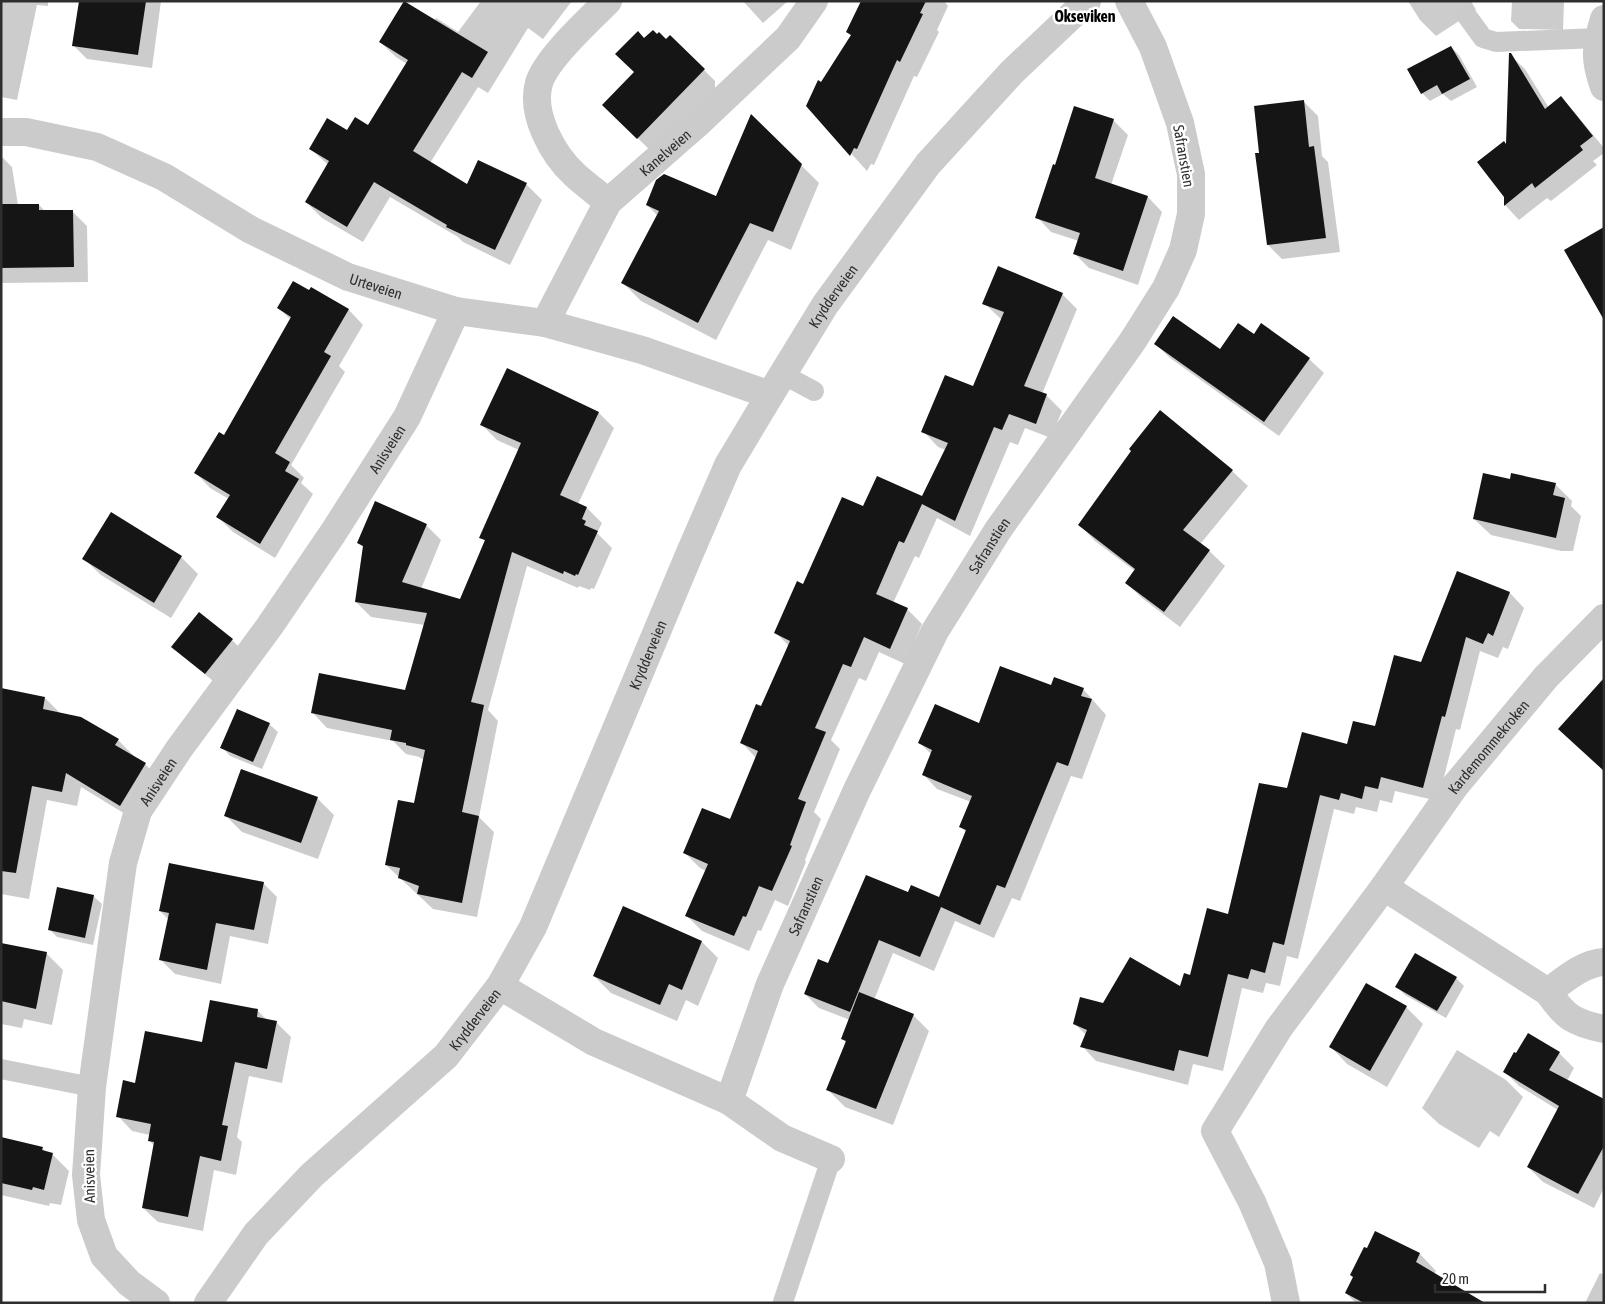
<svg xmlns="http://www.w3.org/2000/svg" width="1605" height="1304" font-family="'Asap Condensed',sans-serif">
<rect width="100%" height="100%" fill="#fff"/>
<!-- shadow -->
<g fill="#0003">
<polygon points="1,1 48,1 48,6 37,5 17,100 1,97"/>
<polygon points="80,1 161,1 152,68 87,59 73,45"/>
<polygon points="481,1 572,1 543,39 528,28 488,93 478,87 430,163 468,185 526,184 542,200 510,265 463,242 458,237 390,197 363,242 322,218 306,202 328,165 311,149 348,132 368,127 407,64 396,57 380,42 435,20 436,18 458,32"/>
<polygon points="743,1 788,1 763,23"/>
<polygon points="869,1 944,1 948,6 937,30 939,32 917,77 914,76 874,165 871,164 867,171 808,106 852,36 847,32"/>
<polygon points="1408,1 1471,1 1476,10 1436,36 1420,20"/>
<polygon points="1512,1 1562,1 1564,3 1563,30 1519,29 1511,21"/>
<polygon points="667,41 675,41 715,81 715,92 654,154 620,121 636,72"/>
<polygon points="1451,47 1459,55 1477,87 1451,101 1443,94 1430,101 1422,93"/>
<polygon points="1510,55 1525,69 1549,108 1561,98 1575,113 1604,148 1604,153 1593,161 1597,165 1551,201 1547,198 1519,220 1505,205"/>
<polygon points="1303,101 1318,116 1322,156 1328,162 1340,252 1282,259 1268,245 1260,154"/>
<polygon points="752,116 819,183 791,250 768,240 716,340 641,301 622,282 658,216 647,205 717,197"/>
<polygon points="1113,120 1128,135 1111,185 1148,197 1162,212 1138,285 1089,268 1075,254 1079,241 1051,232 1037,217"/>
<polygon points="1,156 12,167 18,205 39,205 46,212 72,211 87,226 88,282 1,283"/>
<polygon points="311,289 349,310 363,325 339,366 345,372 291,465 304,478 301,483 313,494 275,558 233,532 218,517 229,499 210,488 196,473 224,436 291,320 279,308 310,292"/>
<polygon points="1062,294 1077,309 1042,394 1046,395 1062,411 1051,438 1025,428 1018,445 1010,442 970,536 937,518 919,558 915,556 893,603 907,609 922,624 905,664 879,652 866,681 859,678 831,740 840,749 814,812 821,819 805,860 806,862 788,906 775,900 761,931 758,930 749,951 702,931 687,916 706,871 700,868 685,853 730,821 756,758 742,743 762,707 789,646 776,633 804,585 864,508 922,497 946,450 938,447 923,431 973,388 1002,320 984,303"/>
<polygon points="1261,325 1309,359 1324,373 1279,436 1170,358 1155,343 1220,350 1254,335"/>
<polygon points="599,413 614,428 578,504 587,508 602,523 597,533 612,548 594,589 591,588 590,590 579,586 578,588 527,566 488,710 498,721 479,817 494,832 477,917 433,909 386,865 415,804 424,760 419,757 406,754 393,741 327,728 312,712 406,691 425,625 371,617 356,602 364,548 359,543 426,525 441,540 421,589 461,600 486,542 481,537 519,450 497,440 482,425"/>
<polygon points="1232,471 1248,486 1201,543 1225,566 1180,627 1142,598 1126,583 1135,571 1095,541 1080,525"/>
<polygon points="1511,481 1555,484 1572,501 1571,506 1581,516 1573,551 1561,551 1491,535 1474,519"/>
<polygon points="181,557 198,574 171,618 101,575 84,559"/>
<polygon points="1457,572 1510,593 1524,608 1508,649 1503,647 1498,658 1480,651 1460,730 1456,729 1438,801 1395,791 1392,803 1380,800 1377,812 1356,807 1354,814 1334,809 1298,959 1287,956 1280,986 1266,983 1263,993 1242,988 1223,1071 1193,1064 1188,1085 1096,1061 1082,1046 1086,1035 1074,1023 1103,1005 1180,988 1191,976 1229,915 1288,790 1348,745 1376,728 1421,663"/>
<polygon points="232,640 240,648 213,681 172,647"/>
<polygon points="1604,685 1604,771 1559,729"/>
<polygon points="1052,686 1083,689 1106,715 1082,779 1071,776 1020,901 1012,898 994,938 955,921 934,971 893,953 874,1000 913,1015 929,1031 893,1125 845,1107 828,1090 846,1043 843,1039 850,1020 819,1008 805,994 829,965 909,894 939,899 966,832 961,827 971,802 937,789 923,774 932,755 920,743 979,724"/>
<polygon points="1,690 45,698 61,714 118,740 133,755 132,756 145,764 160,779 135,820 81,787 77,806 47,800 29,899 1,894"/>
<polygon points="269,724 278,732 262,769 230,756 222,747"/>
<polygon points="317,798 334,815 318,859 242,832 225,815"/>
<polygon points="263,883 277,897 268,944 230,936 221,984 175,974 161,960 169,920 160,911"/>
<polygon points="93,896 102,904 93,945 57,937 49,929"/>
<polygon points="702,942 718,958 698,1006 686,1000 677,1021 611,993 594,976"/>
<polygon points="1,944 47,954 63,970 52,1025 24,1019 22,1028 1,1024"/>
<polygon points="1456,978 1464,986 1446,1018 1405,995 1397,987"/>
<polygon points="1367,985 1406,1007 1423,1024 1387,1087 1347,1064 1331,1047"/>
<polygon points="258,1011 267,1020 276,1022 291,1037 282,1083 249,1076 237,1137 242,1142 236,1175 214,1170 203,1231 158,1222 143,1208 155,1146 149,1141 150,1135 132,1131 118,1116 136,1084"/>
<polygon points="1529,1034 1559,1053 1574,1068 1567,1081 1604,1101 1604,1188 1594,1208 1543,1182 1528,1167 1558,1110 1519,1086 1504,1071"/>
<polygon points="1457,1050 1506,1080 1523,1097 1499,1137 1490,1131 1479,1148 1439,1124 1422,1108"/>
<polygon points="1,1139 42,1148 47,1153 52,1154 69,1171 61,1205 50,1203 49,1206 1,1195"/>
<polygon points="1376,1233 1420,1254 1436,1271 1434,1275 1481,1303 1356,1303 1346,1293"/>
<polygon points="1600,1273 1604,1275 1604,1303 1585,1303"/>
</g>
<!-- building -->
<g fill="#151515">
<polygon points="79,1 146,1 138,55 72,46"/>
<polygon points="404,1 488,52 472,78 462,72 413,151 467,184 478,160 527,183 495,250 446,227 447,225 374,182 347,227 305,202 329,161 309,149 327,118 347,130 355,117 368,125 408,60 379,42"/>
<polygon points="861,1 926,1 920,13 923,14 900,62 897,60 857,149 854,148 850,156 806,106 818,80 821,82 851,35 846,32"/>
<polygon points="653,30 657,34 659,32 666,39 670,35 705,69 637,139 602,105 634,72 615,54 638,31 644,38"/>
<polygon points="1451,46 1470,79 1442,94 1437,85 1421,94 1407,69"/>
<polygon points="1509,53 1511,53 1545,109 1561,96 1593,136 1580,146 1583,150 1535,188 1532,183 1504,206 1504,197 1477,162 1504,141 1506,144"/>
<polygon points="1304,100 1309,147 1314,146 1326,238 1267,245 1255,153 1259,153 1254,106"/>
<polygon points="1074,106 1114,119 1095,178 1148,196 1123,271 1073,254 1080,233 1035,218 1053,164 1055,165"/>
<polygon points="751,114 802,164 773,232 750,223 698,323 621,283 659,211 646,205 656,180 664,174 716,196"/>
<polygon points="1,204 39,204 39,210 73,210 74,267 1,268"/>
<polygon points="1604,227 1604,320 1564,250"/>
<polygon points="998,266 1063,293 1024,386 1047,394 1036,424 1009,414 1002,430 994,427 955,521 922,504 904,543 899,541 876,594 908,608 890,649 864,637 851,667 843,664 815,728 826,732 798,799 806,802 790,845 792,846 772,891 759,886 746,917 743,916 734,936 685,916 708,864 683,853 702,808 730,819 758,751 740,743 756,704 761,706 790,641 774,633 797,581 803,584 842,497 863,506 877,476 922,496 948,443 921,432 945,375 973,386 1004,312 982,304"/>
<polygon points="293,281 309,290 311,287 349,309 324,352 331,356 275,453 290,462 285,471 299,479 260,544 216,517 230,495 194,473 219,432 224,435 291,317 277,308"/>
<polygon points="1173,316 1220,349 1238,323 1254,334 1261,323 1310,358 1264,422 1154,344"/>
<polygon points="507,368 599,412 560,495 587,507 582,519 586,521 584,525 598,531 578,575 576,574 575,576 564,571 563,574 512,552 471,702 484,705 462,812 479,816 462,903 417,894 419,886 398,878 400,868 385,865 398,800 414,803 425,750 406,745 406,743 390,740 392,730 311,713 319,673 405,690 427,613 355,602 363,546 357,543 375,501 427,524 402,582 460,599 485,540 479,538 521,443 480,425"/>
<polygon points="1160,410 1233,470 1183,530 1210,550 1164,612 1125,583 1135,569 1078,525 1131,451 1129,449"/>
<polygon points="1483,473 1510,479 1511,473 1556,483 1553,495 1565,498 1556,538 1473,519"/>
<polygon points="111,512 182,556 154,603 82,559"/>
<polygon points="1457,571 1510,592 1493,636 1488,633 1483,644 1466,637 1445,717 1442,716 1423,788 1381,777 1378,789 1365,786 1362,799 1341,793 1339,800 1320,795 1284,945 1273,942 1265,973 1251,969 1248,979 1228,974 1208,1057 1179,1050 1174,1071 1080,1047 1087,1030 1073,1024 1080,997 1103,1003 1130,957 1180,986 1184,973 1190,975 1207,908 1228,914 1259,783 1287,788 1302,732 1347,744 1353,721 1375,726 1394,655 1421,662"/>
<polygon points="199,612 233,639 205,674 171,647"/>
<polygon points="1000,666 1051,685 1054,677 1084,688 1081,696 1092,699 1068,766 1057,762 1005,888 997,885 980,925 941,907 920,957 879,940 850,1012 804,994 818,959 828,963 866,875 908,892 911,885 939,897 966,830 959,827 972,796 922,775 932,750 918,743 935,704 979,723"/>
<polygon points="1604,678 1604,771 1558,729"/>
<polygon points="1,688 45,697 43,709 81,717 119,739 115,745 146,763 120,806 66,773 62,792 32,786 16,873 1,871"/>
<polygon points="237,709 270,723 253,762 220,748"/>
<polygon points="241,769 318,797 301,843 224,816"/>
<polygon points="169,863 264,882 254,930 216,923 207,970 159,960 169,913 159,911"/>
<polygon points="57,887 94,895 85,938 48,930"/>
<polygon points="623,906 702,941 682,990 669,984 660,1005 593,976"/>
<polygon points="1,943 47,952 36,1009 1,1001"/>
<polygon points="1415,953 1457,977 1437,1011 1395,987"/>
<polygon points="1366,983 1407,1006 1370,1071 1329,1047"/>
<polygon points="859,992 914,1014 876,1109 826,1090 846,1041 841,1039"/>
<polygon points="210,1000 258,1009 257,1017 277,1021 267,1069 235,1062 222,1125 228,1126 221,1161 200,1156 188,1217 142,1208 154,1142 148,1141 151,1124 116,1117 123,1080 135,1083 145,1031 202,1042"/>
<polygon points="1528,1033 1560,1052 1549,1070 1604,1099 1604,1146 1578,1194 1527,1167 1559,1106 1503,1072 1514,1052 1516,1053"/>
<polygon points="1,1137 43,1147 42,1150 53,1153 44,1190 33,1187 32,1190 1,1183"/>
<polygon points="1375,1231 1420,1253 1416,1262 1485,1303 1364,1303 1345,1293 1353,1277 1350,1275 1364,1247 1367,1248"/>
</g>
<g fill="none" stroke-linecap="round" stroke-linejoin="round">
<!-- lane -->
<g stroke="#cbcbcb" stroke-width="20">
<polyline points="1467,16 1483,38 1496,42 1598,38"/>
<polyline points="782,374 814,391"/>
<polyline points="1,1069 92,1087"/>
<polyline points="783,1302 831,1159"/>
</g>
<!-- street -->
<g stroke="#cbcbcb" stroke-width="28">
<path d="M608,1C589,20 546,59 539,83C530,114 553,155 575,175C586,185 597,193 608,202"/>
<path d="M1604,19C1595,48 1594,59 1604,87"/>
<path id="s1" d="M1,132H26L97,147L164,177L251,230L348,277L456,311L545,323L642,350L770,395"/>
<path id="s2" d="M545,323L608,202L697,124L788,38L814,1"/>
<path d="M1384,887L1548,992C1565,1017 1574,1023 1604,1029"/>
<polyline points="500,986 594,1042 729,1101 782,1138 831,1159"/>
<path d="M1548,992C1564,980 1583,963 1604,962"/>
<path id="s3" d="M729,1101L770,984L857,790L935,631L998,530L1132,342L1166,288L1183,250L1191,214V174L1180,123L1153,47L1129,1"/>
<path id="s4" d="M156,1303L129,1283L104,1256L91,1220L86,1175L92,1087L123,863L138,811L179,749L269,627L333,533L407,417L456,311"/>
<path id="s5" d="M208,1303L256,1234L312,1175L446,1056L500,986L533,927L689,555L728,465L770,395L825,305L928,164L1012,72L1087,1"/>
<path id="s6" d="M1286,1303L1278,1263L1252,1202L1215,1131L1279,1028L1384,887L1455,786L1546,677L1604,618"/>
</g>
</g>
<g text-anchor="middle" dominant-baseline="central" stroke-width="5" stroke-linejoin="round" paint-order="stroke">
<!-- street labels -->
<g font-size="15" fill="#2e2e2e" stroke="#fff">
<text stroke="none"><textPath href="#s2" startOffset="212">Kanelveien</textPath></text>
<text transform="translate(1184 156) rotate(80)">Safranstien</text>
<text stroke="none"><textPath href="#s1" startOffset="410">Urteveien</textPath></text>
<text stroke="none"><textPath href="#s5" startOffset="1201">Krydderveien</textPath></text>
<text stroke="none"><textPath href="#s4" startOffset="962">Anisveien</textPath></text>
<text stroke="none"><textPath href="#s3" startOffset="615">Safranstien</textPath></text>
<text stroke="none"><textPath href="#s5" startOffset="796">Krydderveien</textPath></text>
<text stroke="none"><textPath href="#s6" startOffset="659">Kardemommekroken</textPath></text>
<text stroke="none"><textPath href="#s4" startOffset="558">Anisveien</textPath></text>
<text stroke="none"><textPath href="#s3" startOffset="210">Safranstien</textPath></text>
<text stroke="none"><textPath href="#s5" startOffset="391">Krydderveien</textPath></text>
<text transform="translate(89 1176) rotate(-91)">Anisveien</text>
</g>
<!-- neighbourhood labels -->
<g font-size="16" font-weight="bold" fill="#000" stroke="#fff">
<text x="1085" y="16">Okseviken</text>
</g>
</g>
<!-- border -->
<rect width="1605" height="1304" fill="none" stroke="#2e2e2e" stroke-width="5"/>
<!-- scale -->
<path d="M1435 1284v8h110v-8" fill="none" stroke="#2e2e2e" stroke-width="2.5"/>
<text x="1442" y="1284" font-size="15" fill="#2e2e2e" stroke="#ffffff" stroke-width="4" paint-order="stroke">20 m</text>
</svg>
